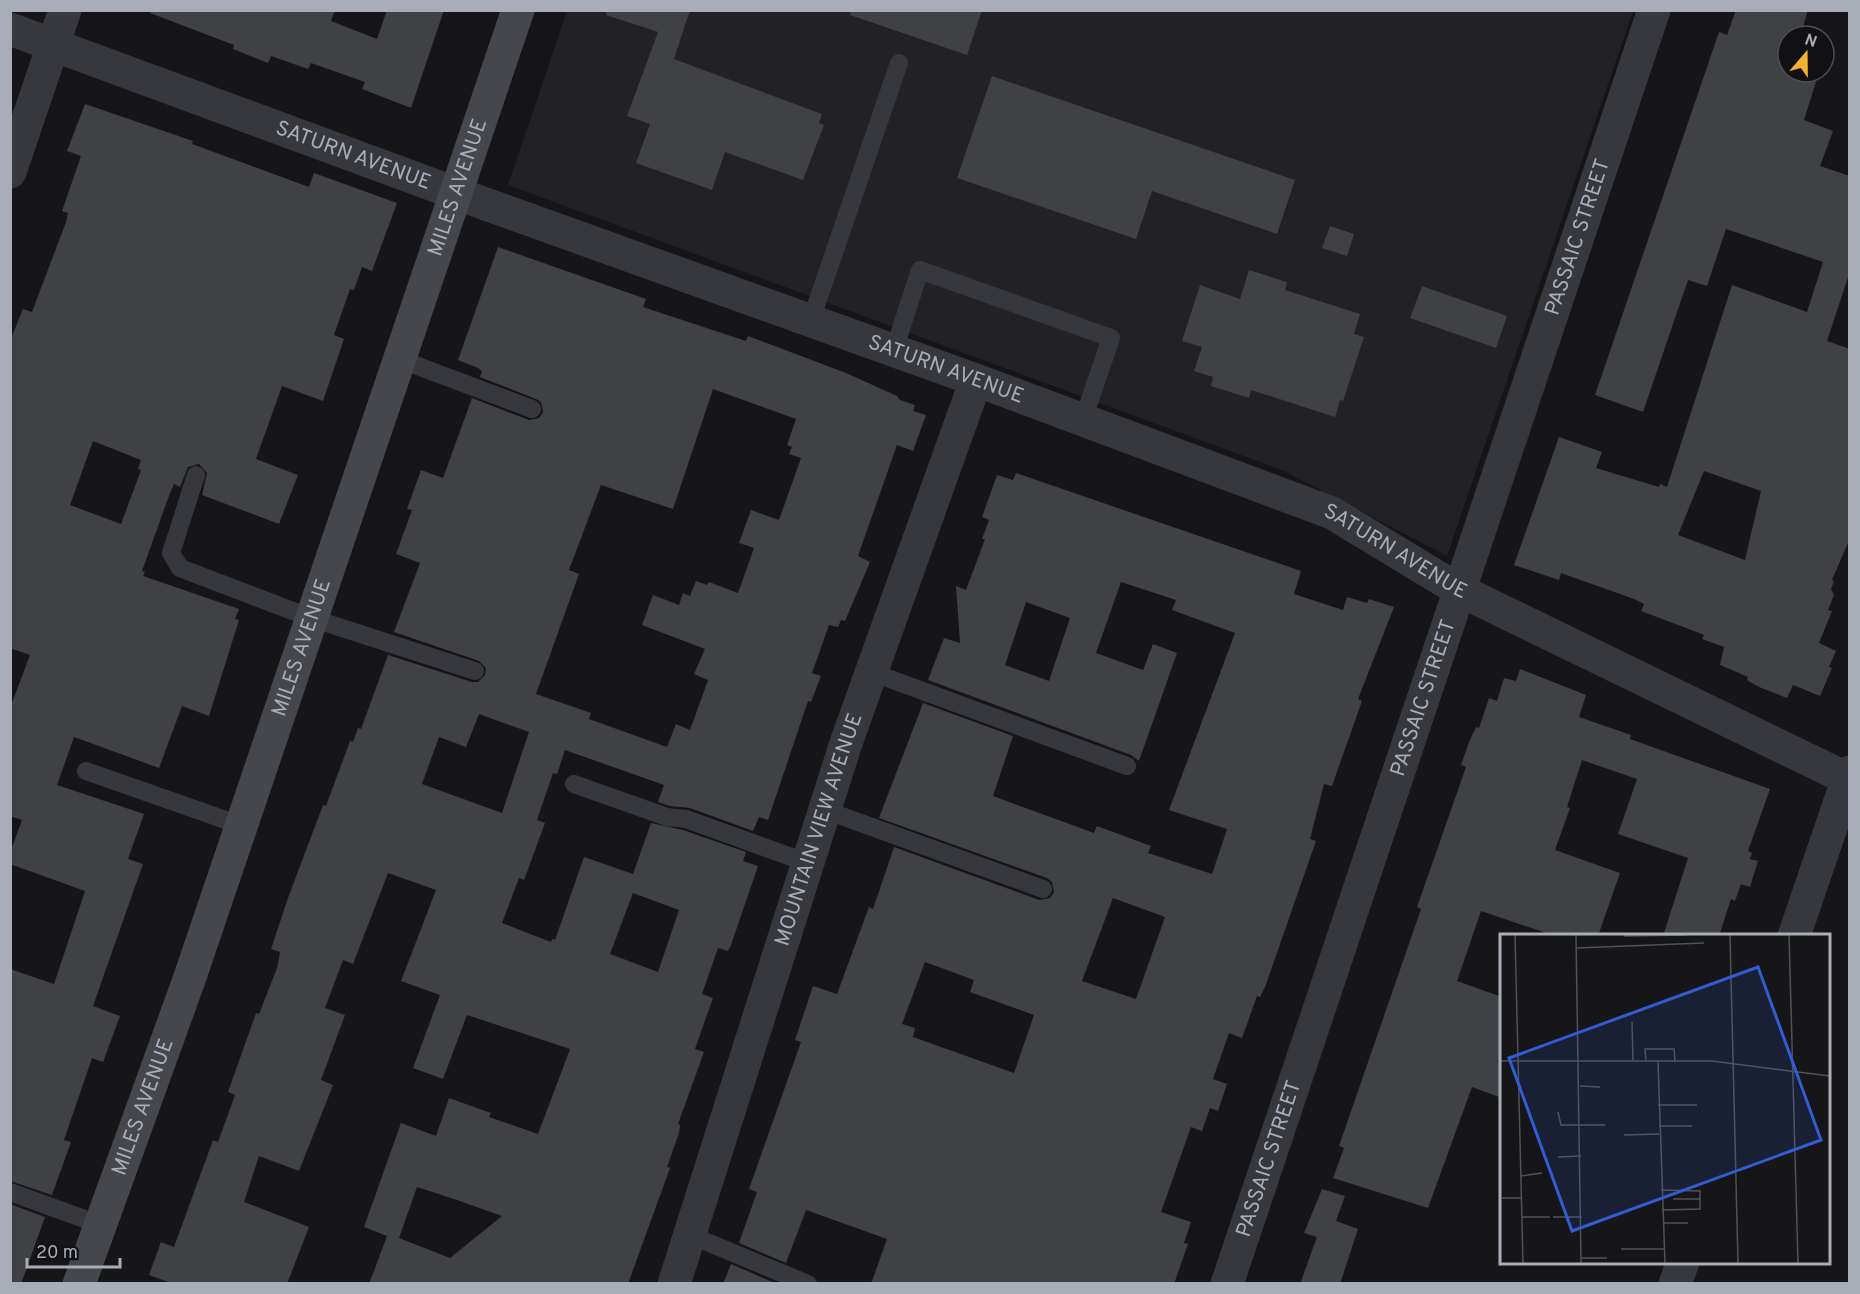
<svg xmlns="http://www.w3.org/2000/svg" width="1860" height="1294" font-family="Overpass,sans-serif">
<rect width="100%" height="100%" fill="#161618"/>
<!-- built -->
<polygon fill="#222225" points="567,11 1633,11 1447,556 1284,471 508,185"/>
<!-- building -->
<g fill="#404145" fill-rule="evenodd">
<polygon points="151,10 335,10 331,21 377,39 387,10 444,10 411,108 362,89 365,82 311,63 308,69 271,56 268,63 233,49 234,45 150,13"/>
<polygon points="607,10 690,10 674,59 822,114 819,123 824,125 803,180 725,152 712,190 636,163 650,124 627,116 658,32 606,15"/>
<polygon points="851,10 982,10 967,55 850,15"/>
<path d="M1736,10H1808L1803,27L1825,35L1824,38L1788,36V72H1819L1804,120L1833,131L1820,166L1850,176V271L1827,341L1850,349V538L1832,580L1834,581L1831,589L1834,595L1828,610L1832,611L1819,643L1836,651L1829,667L1832,668L1820,696L1793,685L1787,698L1759,687L1747,680L1748,677L1720,665L1724,647L1702,639L1704,635L1694,631L1641,611L1644,604L1634,599L1561,573L1559,580L1514,565L1559,437L1602,452L1596,468L1659,487L1660,484L1667,487L1732,285L1807,312L1823,262L1726,229L1707,286L1688,280L1643,412L1595,395L1719,32L1727,35ZM1704,471L1761,491L1745,560L1678,535Z"/>
<polygon points="992,76 1295,180 1277,234 1152,191 1136,239 957,178"/>
<path d="M85,104L193,141L192,144L309,187L314,173L397,203L372,271L362,267L354,290L350,289L334,335L344,339L323,401L282,386L256,459L298,475L279,524L202,495L207,473L199,464L188,467L180,487L174,484L170,493L142,571L145,572L143,576L239,609L235,619L239,620L209,716L182,706L159,768L74,737L57,785L144,814L128,859L143,864L93,1006L120,1016L103,1062L92,1058L64,1140L71,1142L52,1195L10,1181V969L54,984L85,891L10,864V853L22,820L10,816V708L30,655L10,648V341L23,309L32,312L66,222L68,213L62,211L81,156L67,151ZM93,441L141,460L138,469L141,470L121,524L70,505Z"/>
<polygon points="1330,226 1354,234 1347,256 1322,248"/>
<path d="M498,247L646,299L643,307L746,341L748,336L846,373L897,396L900,400L915,405L913,411L926,415L913,451L897,445L858,556L870,562L845,621L841,620L838,627L829,625L812,673L821,676L811,702L808,701L768,820L759,817L753,831L690,808L670,806L658,802L664,785L565,750L557,774L553,773L537,820L545,823L524,880L519,878L502,923L551,942L552,939L555,940L584,857L633,874L651,823L683,830L746,852L743,861L758,866L731,945L728,951L718,948L702,994L713,998L695,1049L704,1052L678,1124L680,1125L679,1133L667,1167L670,1168L628,1284H369L387,1236L364,1227L401,1123L436,1136L449,1098L491,1113L489,1117L538,1134L570,1049L467,1015L443,1079L413,1068L440,995L401,981L436,890L388,873L353,964L343,960L325,1008L345,1015L321,1080L333,1085L299,1171L259,1156L244,1202L309,1227L287,1284H174L149,1275L161,1242L174,1247L213,1140L218,1142L235,1095L228,1092L256,1013L259,1014L277,968L280,952L271,949L288,898L323,805L326,806L350,741L353,742L358,728L361,729L388,655L472,682H478L485,675L486,668L479,661L394,632L420,563L396,554L412,510L407,509L421,470L443,478L472,398L529,420L539,418L543,412L541,402L536,399L480,377L482,371L478,368L458,360ZM713,389L796,419L787,445L792,447L789,454L801,458L779,520L751,510L739,543L754,548L738,593L709,582L707,585L696,581L690,596L683,593L679,605L653,595L642,625L705,649L694,674L708,680L690,730L676,724L667,747L589,719L591,713L536,694L579,574L569,570L601,485L673,509ZM479,714L529,732L502,813L422,784L439,737L466,747ZM633,893L679,910L658,972L610,954ZM417,1187L454,1199L502,1216L450,1258L399,1238Z"/>
<polygon points="1249,270 1287,282 1285,290 1360,314 1354,334 1364,337 1343,401 1340,400 1335,417 1251,390 1249,398 1211,386 1213,377 1194,371 1202,347 1182,341 1200,285 1240,299"/>
<polygon points="1422,286 1507,316 1496,348 1410,318"/>
<path d="M1016,473L1301,571L1294,594L1343,610L1347,597L1367,603L1369,599L1394,607L1358,699L1362,701L1332,786L1324,784L1310,839L1316,841L1265,987L1260,997L1257,996L1242,1038L1229,1033L1213,1079L1227,1084L1218,1111L1210,1108L1202,1131L1191,1127L1161,1212L1191,1222L1184,1243L1188,1244L1174,1284H871L887,1239L806,1210L786,1263L739,1243L757,1192L749,1189L801,1042L795,1040L813,986L837,994L869,907L873,909L894,847L1039,900L1050,898L1054,892L1052,882L1047,878L879,818L923,703L1013,736L993,796L1094,833L1097,826L1151,846L1148,853L1212,874L1227,829L1169,810L1235,633L1172,610L1176,600L1121,582L1096,653L1143,670L1153,644L1177,653L1139,761L1131,755L928,680L944,638L960,643L956,586L966,590L985,539H982L989,520L982,517L997,475L1013,480ZM1026,602L1070,618L1049,681L1005,665ZM1113,898L1165,917L1136,999L1082,981ZM925,962L974,980L970,992L1034,1015L1014,1073L913,1037L915,1028L902,1024Z"/>
<polygon points="1520,669 1586,695 1579,717 1631,735 1630,739 1770,789 1748,851 1752,853 1750,859 1758,861 1750,887 1741,884 1735,901 1731,899 1719,936 1663,936 1688,858 1618,834 1637,779 1582,760 1567,807 1570,808 1555,850 1620,873 1598,936 1555,936 1481,911 1457,981 1502,997 1502,1098 1472,1087 1428,1208 1333,1178 1344,1148 1339,1146 1421,909 1417,907 1466,767 1461,765 1469,742 1476,727 1479,728 1489,698 1497,701 1504,678 1516,681"/>
<polygon points="1322,1189 1345,1196 1336,1221 1358,1229 1340,1284 1300,1284 1317,1237 1304,1233"/>
<polygon points="10,1204 45,1217 21,1284 10,1284"/>
<polygon points="731,1264 777,1284 723,1284"/>
</g>
<g fill="none" stroke-linecap="round" stroke-linejoin="round">
<!-- service -->
<g stroke="#37383d" stroke-width="18">
<polyline points="811,320 899,63"/>
<polyline points="894,350 920,270 1111,338 1083,420"/>
<polyline points="399,359 532,409"/>
<polyline points="196,475 171,553 180,568 311,618 475,671"/>
<polyline points="871,672 1127,766"/>
<polyline points="86,771 240,825"/>
<polyline points="574,784 667,817 686,819 808,863"/>
<polyline points="825,810 1043,889"/>
<polyline points="10,1192 101,1225"/>
<polyline points="690,1235 808,1284"/>
</g>
<!-- minor -->
<g stroke="#37383d" stroke-width="33">
<polyline points="10,172 65,10"/>
<polyline points="1794,936 1850,772"/>
<path id="s1" d="M674,1284L846,743L976,380"/>
<path id="s2" d="M1227,1284L1654,10"/>
<polyline points="1675,1284 1683,1262"/>
</g>
<!-- tertiary -->
<path stroke="#37383d" stroke-width="33" id="s3" d="M10,29L455,193L976,380L1332,513L1459,590L1850,780"/>
<!-- secondary -->
<path stroke="#45474d" stroke-width="33" id="s4" d="M79,1284L190,977L518,10"/>
</g>
<g text-anchor="middle" dominant-baseline="central" stroke-width="4.5" stroke-linejoin="round" paint-order="stroke">
<!-- street labels -->
<g font-size="21" fill="#a8adb8" stroke="#111113">
<text stroke="none"><textPath href="#s3" startOffset="366">SATURN AVENUE</textPath></text>
<text stroke="none"><textPath href="#s4" startOffset="1160">MILES AVENUE</textPath></text>
<text stroke="none"><textPath href="#s2" startOffset="1104">PASSAIC STREET</textPath></text>
<text stroke="none"><textPath href="#s3" startOffset="996">SATURN AVENUE</textPath></text>
<text stroke="none"><textPath href="#s3" startOffset="1482">SATURN AVENUE</textPath></text>
<text stroke="none"><textPath href="#s4" startOffset="674">MILES AVENUE</textPath></text>
<text stroke="none"><textPath href="#s2" startOffset="618">PASSAIC STREET</textPath></text>
<text stroke="none"><textPath href="#s1" startOffset="477">MOUNTAIN VIEW AVENUE</textPath></text>
<text stroke="none"><textPath href="#s4" startOffset="188">MILES AVENUE</textPath></text>
<text stroke="none"><textPath href="#s2" startOffset="132">PASSAIC STREET</textPath></text>
</g>
</g>
<!-- overview -->
<g transform="translate(1500 934)">
<rect width="330" height="330" fill="#161618"/>
<path fill="none" stroke="#505258" stroke-width="1.5" d="M15,1L23,329M76,1L81,329M230,1L238,329M289,1L298,329M124,2L187,1M76,14L204,9M132,88L133,127M0,127H212L330,142M146,127L145,115H174L175,127M158,127L165,329M80,152L100,153M158,171H197M58,178L61,191H105M159,192H192M124,201L159,200M58,223L81,222M21,242L42,239M161,256L200,257V275L162,276M2,264H21M173,265H200M22,283H50M53,283H82M163,289H188M121,315H164M81,324H107"/>
<path fill="#325cd3" fill-opacity="0.15" stroke="#325cd3" stroke-width="3" d="M258,33L321,206L72,297L9,124Z"/>
<rect width="330" height="330" fill="none" stroke="#a8adb8" stroke-width="3"/>
</g>
<!-- border -->
<rect width="1860" height="1294" fill="none" stroke="#a8adb8" stroke-width="24"/>
<!-- north arrow -->
<g transform="translate(1806 54) rotate(20)"><circle r="28" fill="#111113" stroke="#4d4f55" stroke-width="1.5"/>
<path d="M0-4.5L10 22L0 15L-10 22Z" fill="#f2b134"/>
<text y="-9" font-size="16" font-weight="bold" text-anchor="middle" fill="#a8adb8">N</text>
</g>
<!-- scale -->
<path d="M27 1258v9h93v-9" fill="none" stroke="#a8adb8" stroke-width="3"/>
<text x="36" y="1258" font-size="18" fill="#a8adb8" stroke="#111113" stroke-width="4.5" paint-order="stroke">20 m</text>
</svg>
